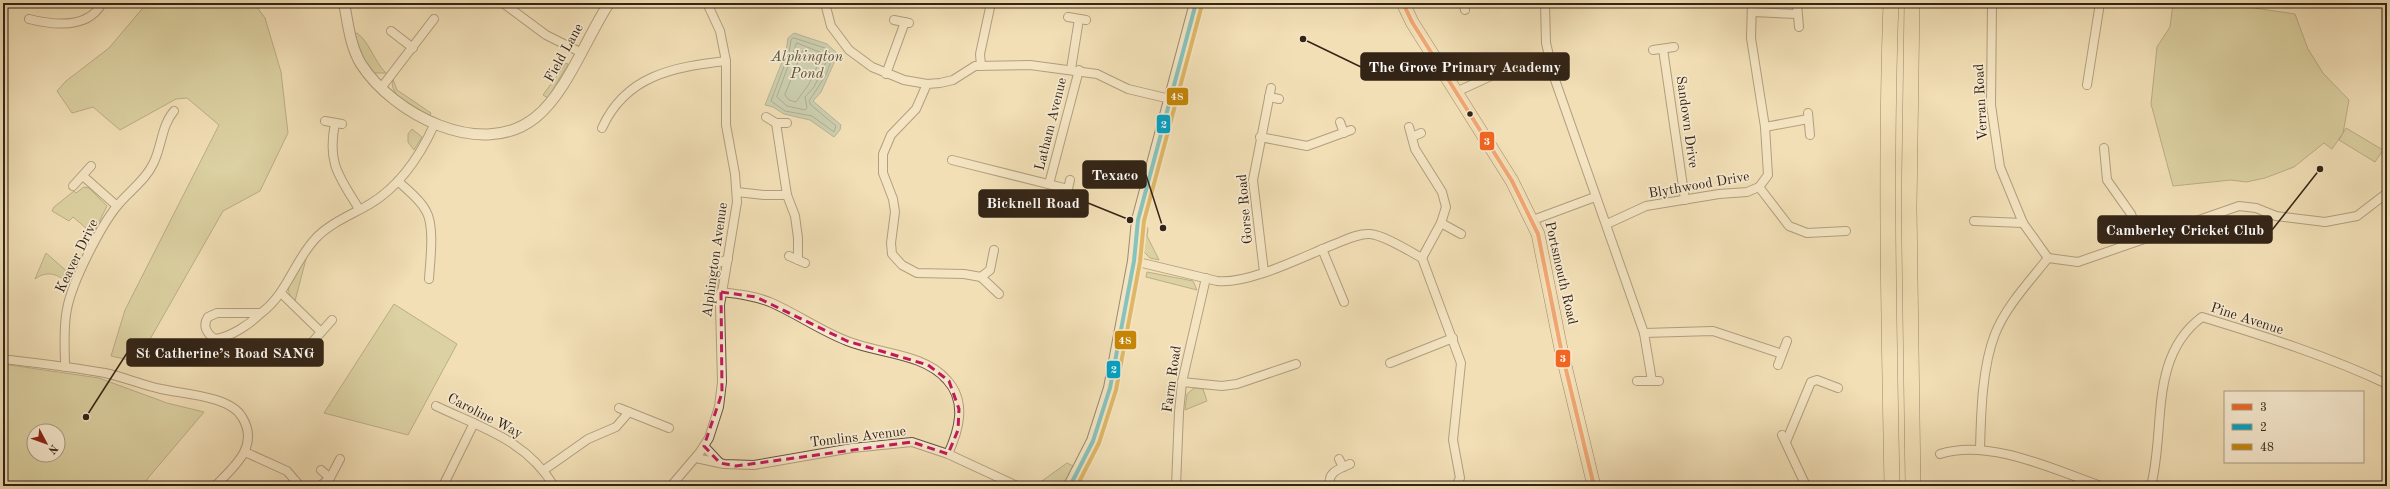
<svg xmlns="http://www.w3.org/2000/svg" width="2390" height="489" font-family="'Old Standard TT',serif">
<rect width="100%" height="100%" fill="#f2dfb6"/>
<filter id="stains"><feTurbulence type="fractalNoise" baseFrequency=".005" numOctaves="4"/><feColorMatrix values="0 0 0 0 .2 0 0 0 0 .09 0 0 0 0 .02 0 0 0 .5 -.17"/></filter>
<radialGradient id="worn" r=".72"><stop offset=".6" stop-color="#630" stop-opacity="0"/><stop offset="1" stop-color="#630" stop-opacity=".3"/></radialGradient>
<!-- green -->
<g fill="#c1c089" stroke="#7a7250" fill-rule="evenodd">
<polygon points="147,3 254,3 265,18 281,72 288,133 260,191 223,211 137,362 111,356 125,310 219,125 187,98 176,99 120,130 93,107 72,113 57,91 66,81 109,48"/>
<polygon points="2173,3 2221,3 2295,14 2308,49 2323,73 2349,100 2343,133 2332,149 2324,143 2294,167 2265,178 2246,182 2231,180 2173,186 2151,104 2157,47 2170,27"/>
<path d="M357,33C371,44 373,60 386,73H375L365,61L354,34Z"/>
<polygon points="566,63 568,64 548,98 543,95"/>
<path d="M393,79L397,90L431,113L429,117C417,109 387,96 393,79Z"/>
<polygon points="2346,128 2383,150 2375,162 2339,140"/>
<polygon points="412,129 422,137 414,150 408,142 408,134"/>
<polygon points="84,187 89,188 107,206 93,234 73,217 69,221 52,211 54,207 74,191 76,193"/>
<polygon points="1145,224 1148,229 1147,236 1159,260 1150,258 1143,251"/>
<path d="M46,253L71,275L68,283C58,274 47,270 35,279Z"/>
<path d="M304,258L306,259L295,301C279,290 297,270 304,258Z"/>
<polygon points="1147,272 1193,281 1197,290 1146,277"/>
<polygon points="394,304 457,344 408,435 324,413"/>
<path d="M3,364L99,378L167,403L204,412L148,478L144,486H3ZM34,431H58V455H34Z"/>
<polygon points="1194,388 1203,389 1207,401 1185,410 1187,394"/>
<polygon points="1067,463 1075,467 1065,486 1035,486"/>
</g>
<!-- water -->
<polygon fill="#9cbda9" stroke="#72806e" points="794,33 827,44 838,54 821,92 813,101 841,125 840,130 834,137 810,120 784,114 773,107 765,105 786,52 788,38"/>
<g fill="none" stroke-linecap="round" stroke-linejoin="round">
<!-- shore -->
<g stroke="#687060" stroke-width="1">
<polygon points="794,38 825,48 833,56 826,75 809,101 811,105 836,126 834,132 812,116 785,111 771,101 789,53 791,40"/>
<polygon points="797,43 822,53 828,58 814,87 805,97 807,108 805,110 787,106 777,97"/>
<polygon points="803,51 820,60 809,84 796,102 789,100 785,95"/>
</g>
<!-- minor casing -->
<g stroke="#63533e" stroke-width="10">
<g id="minor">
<polyline points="503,3 546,35 580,52"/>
<polyline points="825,3 831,26 849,50 872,67 904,80 927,84 940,83 953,80 975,66 1030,65 1097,74 1128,89 1170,99"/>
<polyline points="1463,3 1465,10"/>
<polyline points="1505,3 1545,3"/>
<polyline points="1545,3 1546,43 1554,77 1644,333 1652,381"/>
<polyline points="1992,3 1991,105 2000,167 2023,223 2048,258"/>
<polyline points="1797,4 1799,27"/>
<polyline points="1753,12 1797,14"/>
<polyline points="1068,17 1086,20"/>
<path d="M29,19C53,25 88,30 102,3"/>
<polyline points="894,20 909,23"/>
<polyline points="391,31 413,48"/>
<polyline points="1663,49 1685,200"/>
<polyline points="1653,50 1674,47"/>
<polyline points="981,66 980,54 991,3"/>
<polyline points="1071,69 1079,19"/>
<polyline points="886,74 905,22"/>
<polyline points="927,84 916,109 891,135 883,154 883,173 893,199 895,212 891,243 892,254 902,265 917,273 964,274 981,277 999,294"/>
<polyline points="2087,85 2100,3"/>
<polyline points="381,88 434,19"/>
<polyline points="1456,92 1515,65 1548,57"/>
<polyline points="1269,97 1279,99"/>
<polyline points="1808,113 1810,135"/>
<polyline points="766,117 776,123 787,123"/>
<polyline points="325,121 342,124"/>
<polyline points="1340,122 1344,133"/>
<path d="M335,123C327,164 339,176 359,209"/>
<polyline points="776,123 787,195 795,216 798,238 798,260"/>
<polyline points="1409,127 1415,149 1442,192 1446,207 1441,223 1422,258"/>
<polyline points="1765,127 1808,119"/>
<path d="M602,128C626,75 674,67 726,61"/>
<polyline points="1260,137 1307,146 1351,130"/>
<polyline points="1412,137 1421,133"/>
<polyline points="2104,148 2107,180 2131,214 2141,240"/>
<polyline points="952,160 1068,189 1070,180"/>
<polyline points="83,176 117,206"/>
<path d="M398,181C407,190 420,199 426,211C435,226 430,262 429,279"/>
<polyline points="1049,184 1079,70"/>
<polyline points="73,186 91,166"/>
<polyline points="1759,187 1789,226 1807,233 1846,231"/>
<polyline points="737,192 764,195 787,195"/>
<polyline points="1533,220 1595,197"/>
<polyline points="1974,221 2023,223"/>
<polyline points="1441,223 1461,234"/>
<polyline points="1607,224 1646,206 1719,194 1747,192 1759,187 1768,175 1765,127 1751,38 1752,3"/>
<polyline points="1322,249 1344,302"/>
<polyline points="789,256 805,263"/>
<polyline points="1422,258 1461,363 1453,440 1460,478 1457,484"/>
<polyline points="2048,258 2078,262 2239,206 2256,208 2276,216 2325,222 2357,216 2387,193"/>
<path d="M1134,261L1217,281C1248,285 1304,256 1335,244C1345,240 1359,233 1370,234C1384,235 1409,251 1422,258"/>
<polyline points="1264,272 1253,180 1271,88"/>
<polyline points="981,277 990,270 994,250"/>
<path d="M721,292C738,294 756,296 772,303C797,314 821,331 847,341C879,354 924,353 947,380C967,402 959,430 948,454"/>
<polyline points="281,293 321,332"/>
<polyline points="721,297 711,296 716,264 728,259"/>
<path d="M217,313H261C250,324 231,337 215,339C207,334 202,326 208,317Z"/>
<path d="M261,313C287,294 294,261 316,238C330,223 353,214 370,204C400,186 420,156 434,125"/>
<polyline points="1644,333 1713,331 1782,354"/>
<polyline points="299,357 332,320"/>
<path d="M3,359C37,363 72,367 105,373C124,377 142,385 161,389C183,394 230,396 242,417C260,446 234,467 215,486"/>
<polyline points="1390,363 1453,338"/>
<polyline points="1778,365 1787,341"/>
<path d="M65,367C65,349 63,327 67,309C72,282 100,227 117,206C129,191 145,181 153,164C162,147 161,126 174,111"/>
<polyline points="1637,381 1659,381"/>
<polyline points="1182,382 1222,386 1237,384 1296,364"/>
<path d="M436,406C482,428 526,440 554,486"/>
<polyline points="619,408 669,428"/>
<polyline points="1782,435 1806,486"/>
<polyline points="1786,442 1811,382 1817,380 1838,388"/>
<polyline points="704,446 720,463"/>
<path d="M1980,449C1981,413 1982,367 1995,334C2006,306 2030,281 2048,258"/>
<polyline points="245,452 287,471 300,486"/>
<path d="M1940,454C1989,438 2055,470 2101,486"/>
<polyline points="696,458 724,464 754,465 852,448 912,442 948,454 1017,486"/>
<polyline points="1339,459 1343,467"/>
<polyline points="321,470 330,478"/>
<polyline points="544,470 588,439 616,427 629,412"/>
<polyline points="320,486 330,478 340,459"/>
<polyline points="443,486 474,423"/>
<polyline points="671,486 700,452 709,438 719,407 722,382 720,305 737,202 735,174 726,125 726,61 720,31 707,3"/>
<polyline points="1176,486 1179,412 1182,382 1206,278"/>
<path d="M1330,486C1327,472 1339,469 1350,464"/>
<path d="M2151,486C2166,429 2148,357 2202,317C2264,336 2328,356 2387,384"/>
</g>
</g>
<!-- tertiary casing -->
<g stroke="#63533e" stroke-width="12">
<path id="tertiary" d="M344,3C348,23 350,46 361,64C393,114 482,161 536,117C566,93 587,37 609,3"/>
</g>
<!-- secondary casing -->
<g stroke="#332416" stroke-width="14">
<polyline id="secondary" points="1070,486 1093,441 1110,388 1134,261 1138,220 1196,3"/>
</g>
<!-- primary casing -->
<g stroke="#332416" stroke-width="14">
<polyline id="primary" points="1403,3 1412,22 1512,181 1538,234 1561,349 1594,486"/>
</g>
<!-- motorway casing -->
<g stroke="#332416" stroke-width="16">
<g id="motorway">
<path d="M1891,3C1885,164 1889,325 1892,486"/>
<polyline points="1912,3 1909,208 1913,486"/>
</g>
</g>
<!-- minor -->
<use href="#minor" stroke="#f7ead0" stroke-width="8"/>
<!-- tertiary -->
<use href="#tertiary" stroke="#f7ead0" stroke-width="10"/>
<!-- secondary -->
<use href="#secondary" stroke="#f7ead0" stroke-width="12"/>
<!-- primary -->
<use href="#primary" stroke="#f2dfb6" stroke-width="13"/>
<!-- motorway -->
<use href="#motorway" stroke="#f2dfb6" stroke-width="15"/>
<!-- bus-1 casing -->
<g stroke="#f7ead0" stroke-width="7">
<polyline id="bus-1" points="1403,3 1412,22 1512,181 1538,234 1561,349 1594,486"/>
</g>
<!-- bus-2 casing -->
<g stroke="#f7ead0" stroke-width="7">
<polyline id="bus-2" points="1070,486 1093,441 1110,388 1134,261 1138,220 1196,3"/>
</g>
<!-- bus-3 casing -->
<g stroke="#f7ead0" stroke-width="7">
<polyline id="bus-3" points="1077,486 1099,443 1116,390 1140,262 1144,221 1202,5"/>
</g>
<!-- bus-1 -->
<use href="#bus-1" stroke="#f26522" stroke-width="4"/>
<!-- bus-2 -->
<use href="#bus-2" stroke="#03a2c5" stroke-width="4"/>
<!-- bus-3 -->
<use href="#bus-3" stroke="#c68606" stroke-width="4"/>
</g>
<!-- marked area -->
<path d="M0 0H2390V489H0ZM721,292L756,297L847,341L928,365L949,381L959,409L958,430L948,454L912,442L736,466L720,463L704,446L722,393Z" fill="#f2dfb6" fill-opacity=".55" fill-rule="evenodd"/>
<path fill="none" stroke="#c2185b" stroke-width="3" stroke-dasharray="8 5" stroke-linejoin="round" d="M721,292L756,297L847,341L928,365L949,381L959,409L958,430L948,454L912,442L736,466L720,463L704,446L722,393Z"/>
<!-- markers -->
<circle fill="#332416" stroke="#f7ead0" stroke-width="1.5" cx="1470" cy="114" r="3.5"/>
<g text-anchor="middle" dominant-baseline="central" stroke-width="3.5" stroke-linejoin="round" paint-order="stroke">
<!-- street labels -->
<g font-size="14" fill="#332416" stroke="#f7ead0">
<text transform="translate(564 53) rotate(-61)">Field Lane</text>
<text transform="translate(1981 102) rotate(-93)">Verran Road</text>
<text transform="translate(1687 122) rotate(82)">Sandown Drive</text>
<text transform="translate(1051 124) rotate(-76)">Latham Avenue</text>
<text transform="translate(1699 185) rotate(-10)">Blythwood Drive</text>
<text transform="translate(1245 209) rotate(-95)">Gorse Road</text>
<text transform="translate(77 256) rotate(-64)">Keaver Drive</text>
<text transform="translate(715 260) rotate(-82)">Alphington Avenue</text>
<text transform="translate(1561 273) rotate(77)">Portsmouth Road</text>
<text transform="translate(2247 319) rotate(18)">Pine Avenue</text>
<text transform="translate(1172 379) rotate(-82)">Farm Road</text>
<text transform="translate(485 416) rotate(27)">Caroline Way</text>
<text transform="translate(858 437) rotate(-7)">Tomlins Avenue</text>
</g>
<!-- water labels -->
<g font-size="15" font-style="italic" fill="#525242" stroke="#f7ead0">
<text x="807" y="57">Alphington<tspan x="807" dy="17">Pond</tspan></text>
</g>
</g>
<!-- callouts -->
<path fill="none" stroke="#332416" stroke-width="1.5" d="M1303 39L1361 67M1163 228L1146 175M1130 220L1088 203M2320 169L2272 230M86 417L127 353"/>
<g fill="#332416" stroke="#f7ead0" stroke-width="1.5">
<circle cx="1303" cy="39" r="4"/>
<circle cx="1163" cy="228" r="4"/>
<circle cx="1130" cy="220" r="4"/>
<circle cx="2320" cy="169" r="4"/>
<circle cx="86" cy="417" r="4"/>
</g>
<g fill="#332416" stroke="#332416" stroke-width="1.5">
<rect x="1361" y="53" width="208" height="27" rx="4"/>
<rect x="1083" y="161" width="63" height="27" rx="4"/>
<rect x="979" y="190" width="109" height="27" rx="4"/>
<rect x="2098" y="216" width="174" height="27" rx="4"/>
<rect x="127" y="339" width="196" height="27" rx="4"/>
</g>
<g font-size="15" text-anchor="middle" font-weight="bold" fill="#fff">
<text x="1465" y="72">The Grove Primary Academy</text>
<text x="1115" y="180">Texaco</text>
<text x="1033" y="208">Bicknell Road</text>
<text x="2185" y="235">Camberley Cricket Club</text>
<text x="225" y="358">St Catherine’s Road SANG</text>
</g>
<g stroke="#f7ead0" stroke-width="1.5">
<rect x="1166" y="87" width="23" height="19" rx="4" fill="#c68606"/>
<rect x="1156" y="114" width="15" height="20" rx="4" fill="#03a2c5"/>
<rect x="1479" y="131" width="16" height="20" rx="4" fill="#f26522"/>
<rect x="1114" y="330" width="23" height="20" rx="4" fill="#c68606"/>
<rect x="1555" y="349" width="16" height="19" rx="4" fill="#f26522"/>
<rect x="1106" y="360" width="15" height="19" rx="4" fill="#03a2c5"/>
</g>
<g font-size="11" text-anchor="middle" font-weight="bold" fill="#fff">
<text x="1177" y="100">48</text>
<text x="1164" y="128">2</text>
<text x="1487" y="145">3</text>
<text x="1125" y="344">48</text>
<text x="1563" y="362">3</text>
<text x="1114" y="373">2</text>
</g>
<!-- margin -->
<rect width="2390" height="489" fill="none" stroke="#f2dfb6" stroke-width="16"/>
<rect x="4" y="4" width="2382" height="481" fill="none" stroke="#332416" stroke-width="2"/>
<rect x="8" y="8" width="2374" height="473" fill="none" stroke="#332416"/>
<!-- legend -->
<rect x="2224" y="391" width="140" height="72" fill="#f7ead0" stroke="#a99b86"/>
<rect x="2232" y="404" width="20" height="6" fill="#f26522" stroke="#a99b86"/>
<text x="2260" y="411" font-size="12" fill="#332416">3</text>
<rect x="2232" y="424" width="20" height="6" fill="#03a2c5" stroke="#a99b86"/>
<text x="2260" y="431" font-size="12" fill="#332416">2</text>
<rect x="2232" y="444" width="20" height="6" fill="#c68606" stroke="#a99b86"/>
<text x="2260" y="451" font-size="12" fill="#332416">48</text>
<!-- north arrow -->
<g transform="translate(46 443) rotate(131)"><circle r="19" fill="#f7ead0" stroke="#a99b86"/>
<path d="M0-3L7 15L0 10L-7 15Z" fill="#8f2418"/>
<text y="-6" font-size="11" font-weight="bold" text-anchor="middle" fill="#332416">N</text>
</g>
<rect width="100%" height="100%" filter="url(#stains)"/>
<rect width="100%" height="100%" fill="url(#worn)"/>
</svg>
